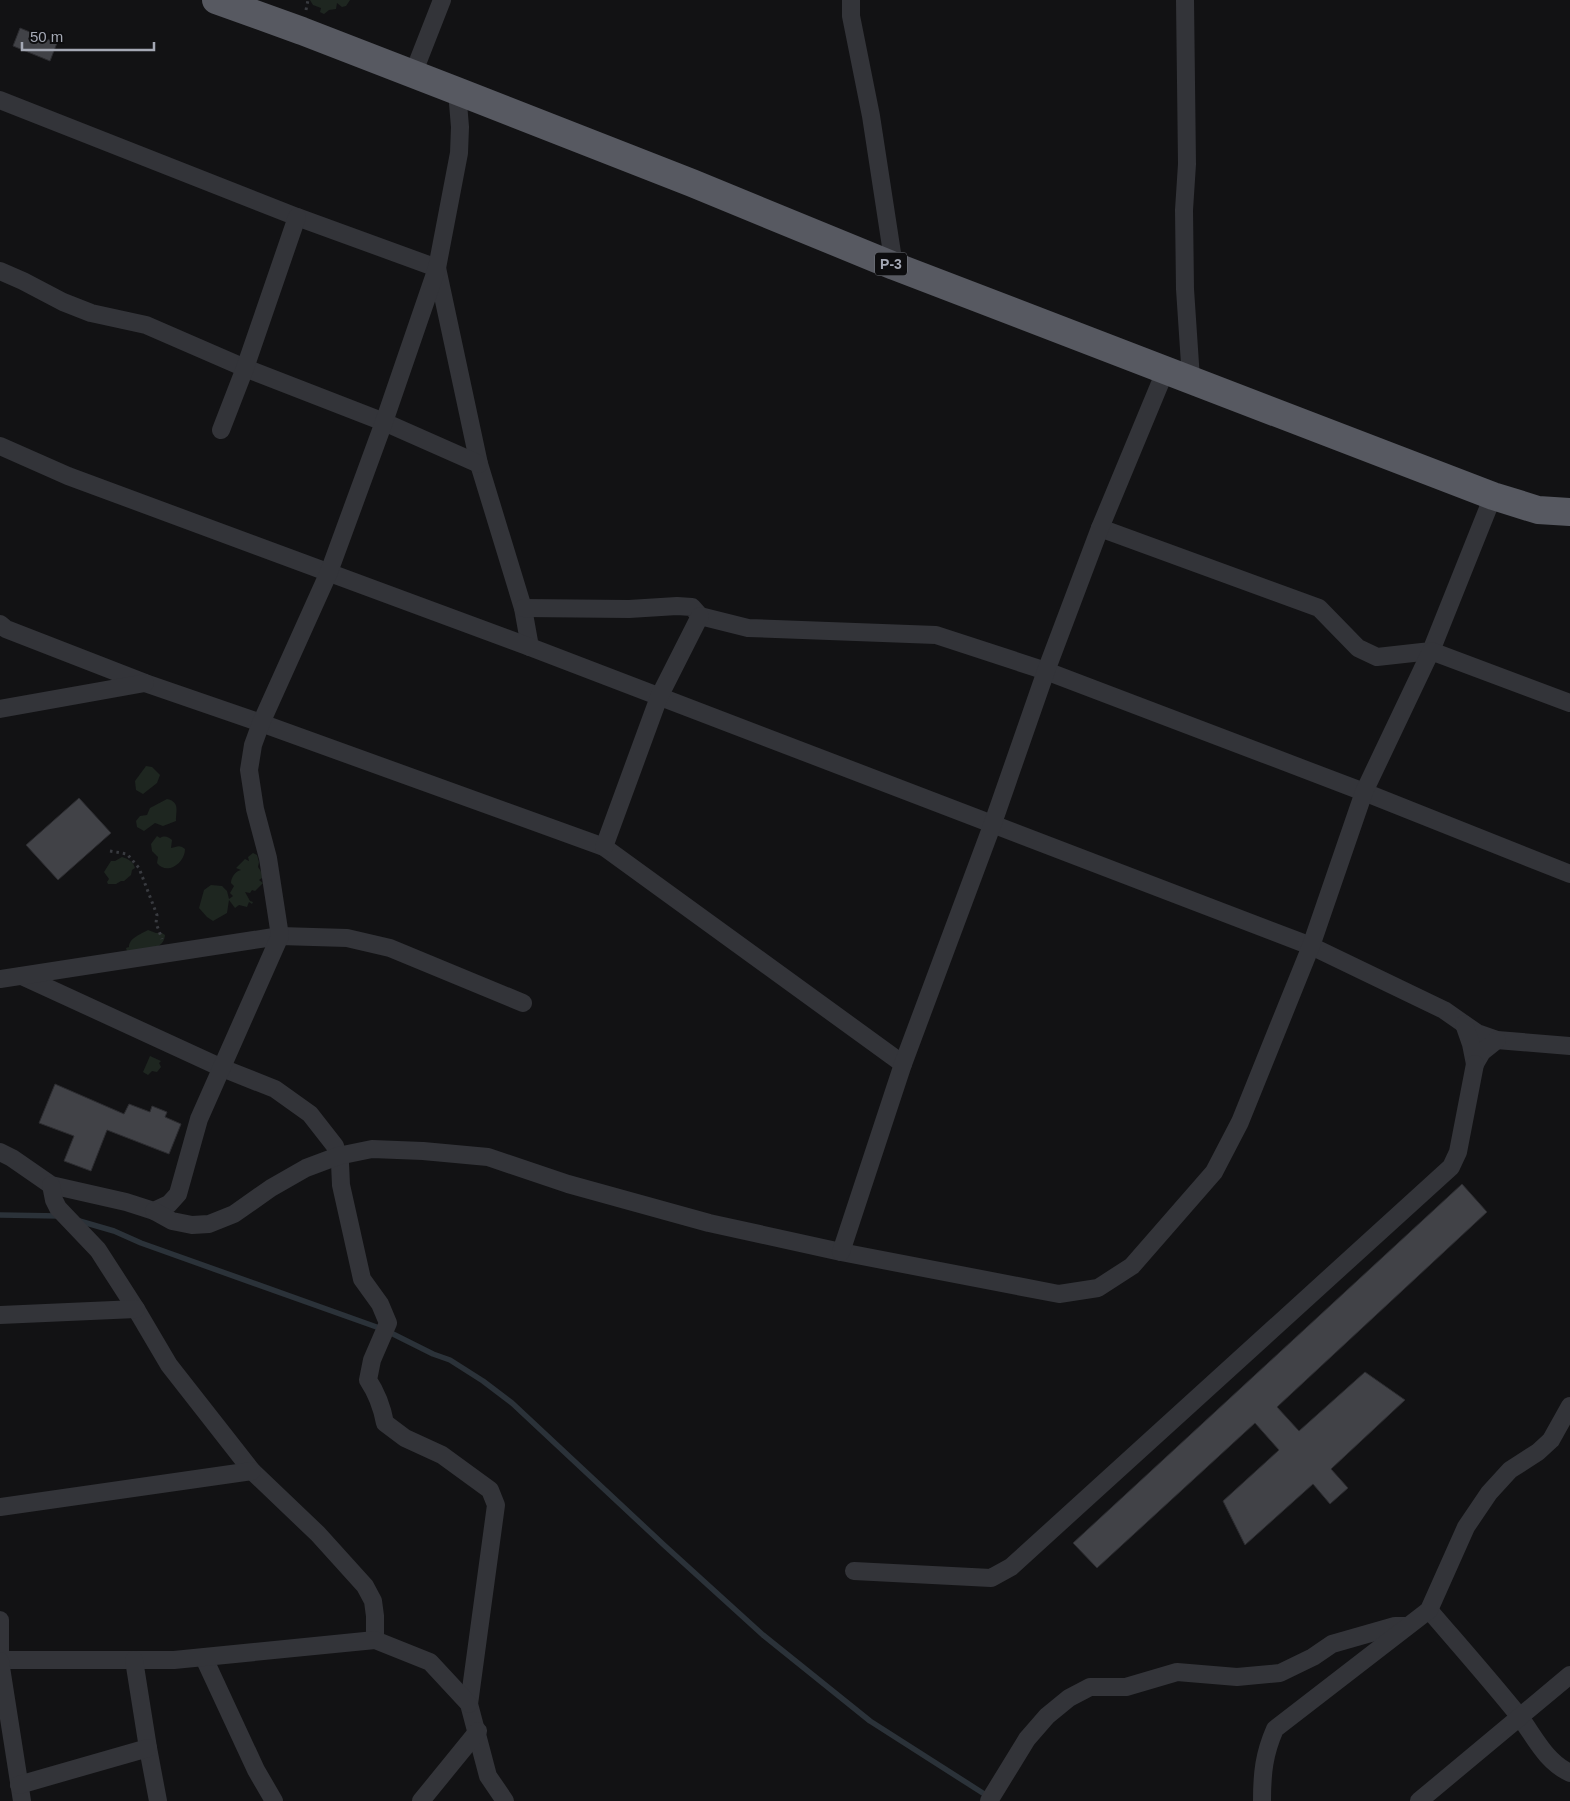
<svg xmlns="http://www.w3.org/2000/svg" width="1570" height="1801" font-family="Arial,sans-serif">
<rect width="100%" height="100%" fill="#121214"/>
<!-- green -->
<g fill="#1e2620">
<polygon points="310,0 350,0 346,6 342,7 337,3 336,9 329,10 324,14 320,12 321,8 313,5"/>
<polygon points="146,766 152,767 160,775 157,783 143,794 136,790 135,781"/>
<path d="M167,799C180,802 176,810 176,821L163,826L155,823L144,831L137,827L136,821L140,816L147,815L150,808Z"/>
<path d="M157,836L160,838C165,835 168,837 172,840L171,848C177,847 179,844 185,849C185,863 167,876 157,863L158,857L152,851L151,844Z"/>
<path d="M253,853L257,855L259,862L258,867L262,873V878L259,880L263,883L255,891L252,890L250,893L245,892L250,901L253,902L252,904L249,902L247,907L239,905L235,908L229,900L227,913L213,921L207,917L199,908L204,890L211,885L222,886L227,891L229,899L233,896L230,893L234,886L231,883C231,878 235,871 241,870L236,868L245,859L249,861L248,857Z"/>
<path d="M122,857C128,859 133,861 135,868L132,870L131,875L124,881H121L116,884H108L107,882L109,879L104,872L111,861H115Z"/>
<path d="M148,930L156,933H162L165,935C164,952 140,950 127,951L126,948L129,947C129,938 141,934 148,930Z"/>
<polygon points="150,1056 161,1061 159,1063 161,1067 157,1072 152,1071 148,1075 143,1072"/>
</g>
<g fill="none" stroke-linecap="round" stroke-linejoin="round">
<!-- stream -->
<g stroke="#2b3239" stroke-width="5.5">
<polyline points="0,1215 60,1216"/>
<polyline points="76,1220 114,1231 141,1243 385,1330 433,1354 450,1360 483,1381 512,1403 665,1546 763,1635 870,1721 989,1797"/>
</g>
</g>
<!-- building -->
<g fill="#414247" stroke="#2c2c30">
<polygon points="20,28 57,43 50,61 13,46"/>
<polygon points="79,798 111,833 58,880 26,845"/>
<polygon points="55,1084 124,1114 129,1104 150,1112 152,1106 167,1112 165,1117 181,1124 169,1154 107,1130 91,1171 64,1161 74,1136 39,1123"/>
<polygon points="1462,1184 1487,1212 1277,1407 1299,1431 1365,1372 1405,1400 1331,1469 1348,1488 1330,1504 1313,1484 1245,1545 1223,1501 1279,1450 1255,1423 1097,1568 1073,1543"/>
</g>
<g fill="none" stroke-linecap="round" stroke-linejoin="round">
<!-- path -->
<g stroke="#393b40" stroke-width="3" stroke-dasharray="2.5 4" stroke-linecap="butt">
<polyline points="306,10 308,0"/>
<polyline points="110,851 127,854 139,868 157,915 156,923 162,939"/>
</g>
<!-- minor -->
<g stroke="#333439" stroke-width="18">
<polyline points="851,0 851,16 871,116 894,266"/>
<polyline points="1185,0 1187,164 1184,210 1185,289 1191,379"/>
<polyline points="413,74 442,0"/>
<polyline points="0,100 297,217 437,268 479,464 523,608 530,647"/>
<polyline points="0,271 23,281 63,302 91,313 146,325 245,368 384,422 479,464"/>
<polyline points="221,430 245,368 297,217"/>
<polyline points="0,446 68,476 530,647 1311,946 1444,1010 1477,1033 1497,1040 1570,1046"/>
<polyline points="1100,528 1319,608 1358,648 1377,657 1431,651 1493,496"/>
<polyline points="523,608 629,609 677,606 692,607 700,616 748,628 936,635 1046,671 1364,792 1570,874"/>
<polyline points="0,624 6,629 145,683 261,723 604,847 903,1064"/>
<polyline points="0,709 145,683"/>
<polyline points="604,847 659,697 700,616"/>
<path d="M22,976L222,1068L275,1089L310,1114L335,1146L340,1163L341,1185L362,1279L380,1304L388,1323L372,1360L368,1380C378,1395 382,1407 385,1423L405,1438L442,1455L490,1490L496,1505L469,1704L488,1776L505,1801"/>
<polyline points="0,979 280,936 347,938 390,948 523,1003"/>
<polyline points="1464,1024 1471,1044 1475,1064 1482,1052 1497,1040"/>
<polyline points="0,1152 12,1158 51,1185 126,1202 154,1211 169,1204 178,1194 199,1119 280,936 268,858 255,809 249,770 253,745 261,723 329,572 384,422 437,268 459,153 460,127 457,91"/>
<polyline points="51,1185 54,1200 58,1208 98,1250 136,1309 169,1365 252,1471 318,1534 365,1586 373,1601 375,1616 375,1640"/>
<polyline points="154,1211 172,1221 192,1225 209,1224 234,1214 271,1188 306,1168 338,1156 372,1149 423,1151 488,1157 568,1184 709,1223 841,1252 1059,1294 1098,1288 1132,1266 1214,1172 1240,1122 1311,946 1364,792 1431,651 1570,703"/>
<polyline points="841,1252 903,1064 993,823 1046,671 1100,528 1166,369"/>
<polyline points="0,1315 136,1309"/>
<polyline points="0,1507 252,1471"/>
<polyline points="854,1571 991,1578 1011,1567 1451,1167 1458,1152 1475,1064"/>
<path d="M1429,1610C1459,1645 1490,1680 1519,1716C1535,1737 1545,1761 1570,1773"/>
<polyline points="0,1620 0,1655"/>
<polyline points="204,1658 256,1770 274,1801"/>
<polyline points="0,1660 174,1660 375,1640 430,1662 469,1704"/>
<polyline points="134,1660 148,1748 158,1801"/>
<polyline points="0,1661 22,1801"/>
<polyline points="19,1785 148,1748"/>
<polyline points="421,1801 478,1731"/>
<polyline points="989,1801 1027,1739 1047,1716 1069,1698 1090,1687 1126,1687 1177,1672 1237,1677 1280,1673 1313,1657 1332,1644 1395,1626 1405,1626"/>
<path d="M1262,1801C1262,1773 1264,1754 1275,1729L1429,1610L1466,1527L1489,1493L1510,1470L1538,1452L1551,1440L1570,1406"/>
<polyline points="1419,1801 1570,1675"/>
</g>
<!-- trunk -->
<polyline stroke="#575961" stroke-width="28" points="216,0 302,31 457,91 692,183 894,266 1493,496 1538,510 1570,512"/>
</g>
<g text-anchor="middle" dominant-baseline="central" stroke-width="4" stroke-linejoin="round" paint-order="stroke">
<!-- shield labels -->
<rect fill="#0d0d0f" stroke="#777a82" stroke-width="1" x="875" y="252.5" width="32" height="23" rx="4"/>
<g font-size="14" font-weight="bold" fill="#a4a8b4">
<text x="891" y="264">P-3</text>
</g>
</g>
<!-- scale -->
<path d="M22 42v8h132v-8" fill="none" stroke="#a4a8b4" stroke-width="2.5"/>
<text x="30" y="42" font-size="15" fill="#a4a8b4" stroke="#0d0d0f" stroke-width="4" paint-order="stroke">50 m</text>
</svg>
